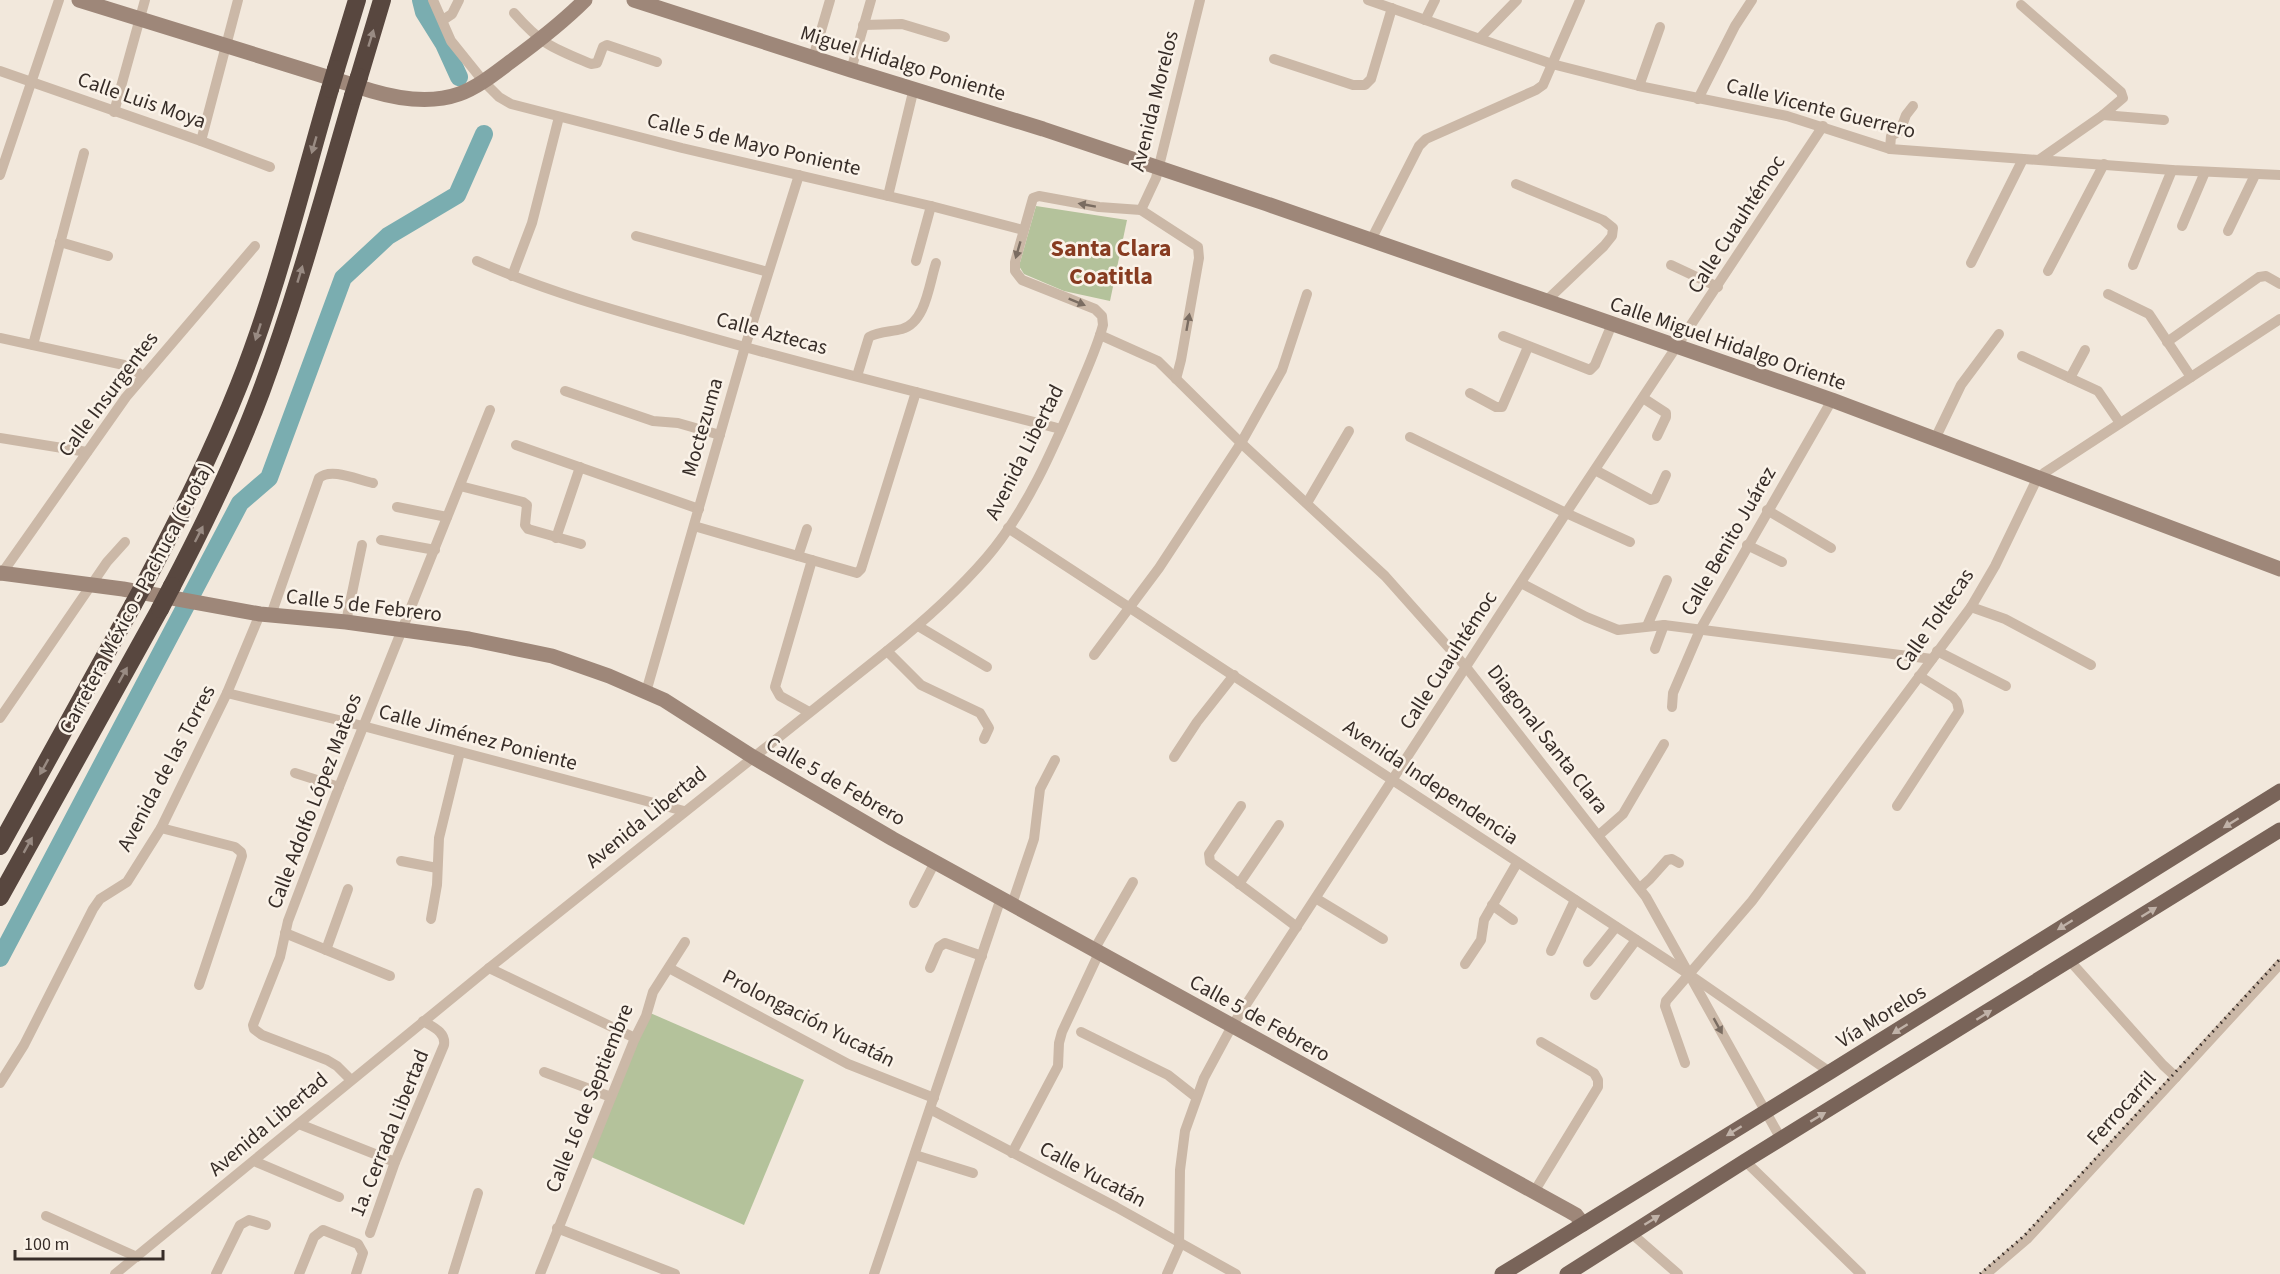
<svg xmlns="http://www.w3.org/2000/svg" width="2280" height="1274" font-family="'Source Sans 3',sans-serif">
<rect width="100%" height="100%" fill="#f2e8dc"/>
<!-- green -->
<g fill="#b4c29b">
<polygon points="1036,206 1127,220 1110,301 1064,291 1024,274 1019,266"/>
<polygon points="648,1012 804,1080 744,1225 591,1157"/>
</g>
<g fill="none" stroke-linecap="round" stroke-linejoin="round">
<!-- river -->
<g stroke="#7aadb0" stroke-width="18">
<polyline points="421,0 424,12 444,44 459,77"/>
<polyline points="0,958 240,503 269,478 343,278 388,236 457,195 484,134"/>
</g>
<!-- street -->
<g stroke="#cbb8a7" stroke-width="10">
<polyline points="433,0 451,41 484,82 499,97 511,104 682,148 931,206 1023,230"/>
<polyline points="1368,0 1552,64 1639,86 1787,116 1890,149 2172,170 2280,175"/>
<polyline points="2021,5 2121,92 2123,98 2103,115 2040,159"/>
<path d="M514,13C542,45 553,48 591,64L597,63L603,47L607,45L657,62"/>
<polyline points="443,20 452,14 459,0"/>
<polyline points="1425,20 1435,0"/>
<polyline points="863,25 902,24 945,37"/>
<polyline points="1480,38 1517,0"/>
<polyline points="813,58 830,0"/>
<polyline points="1274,59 1353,85 1365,85 1371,79 1392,8"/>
<polyline points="851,70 871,0"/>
<polyline points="0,71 201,141 270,167"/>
<polyline points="1639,86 1660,27"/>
<polyline points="1698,99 1735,26 1752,0"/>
<polyline points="114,112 145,0"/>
<polyline points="2103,115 2164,120"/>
<polyline points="201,141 238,0"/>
<polyline points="1890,149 1891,136 1900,131 1906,115 1913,106"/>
<polyline points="0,175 59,0"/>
<polyline points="1516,184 1603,220 1613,228 1612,236 1604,246 1545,302"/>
<polyline points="888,196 914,88"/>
<polyline points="1141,210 1156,178 1200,0"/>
<polyline points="2182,226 2205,172"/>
<polyline points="2228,231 2255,175"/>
<polyline points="636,236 768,272"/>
<polyline points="1371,240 1419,146 1426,139 1536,90 1543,85 1580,0"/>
<polyline points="60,242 108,256"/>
<path d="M477,261C545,291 617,311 688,331C812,367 937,397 1061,429"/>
<polyline points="916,261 931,206"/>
<polyline points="1971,263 2023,159"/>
<polyline points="1671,265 1718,287"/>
<polyline points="2133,265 2172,170"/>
<polyline points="2048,271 2104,164"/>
<polyline points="512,276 532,223 559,117"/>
<polyline points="2108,294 2149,314 2191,377"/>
<polyline points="1100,335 1158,361 1241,443 1385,576 1466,667 1646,897 1781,1139"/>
<polyline points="1503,336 1590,370 1595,365 1612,324"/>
<polyline points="0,338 124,365 133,368 142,376"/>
<polyline points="2167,342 2259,277 2266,276 2280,284"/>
<polyline points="33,345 84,153"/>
<polyline points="2022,356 2098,391 2120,423"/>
<path d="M857,376L869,337C879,331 891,332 902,329C926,322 929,284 936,263"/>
<polyline points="2070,378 2085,350"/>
<polyline points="565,391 653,421 678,423 720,435"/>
<polyline points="1470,393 1496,407 1502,407 1528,347"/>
<polyline points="1643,398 1666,413 1666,417 1657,436"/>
<polyline points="1410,437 1566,513 1630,542"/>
<polyline points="0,438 87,452"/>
<polyline points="1935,439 1961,385 1999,334"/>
<polyline points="516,445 699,509"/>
<polyline points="1595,470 1651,500 1655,499 1666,475"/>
<polyline points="460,486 523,502 527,505 525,525 528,529 581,544"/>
<polyline points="1307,503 1349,431"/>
<polyline points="397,507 447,517"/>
<polyline points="1767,510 1831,548"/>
<polyline points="694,526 857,573 861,569 916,392"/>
<polyline points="1008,528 1690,975 1830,1072"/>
<polyline points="556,538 580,467"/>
<polyline points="381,540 435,550"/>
<polyline points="1747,545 1782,562"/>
<polyline points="798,556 807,529"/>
<polyline points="0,576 126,397 255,246"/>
<polyline points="1521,583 1586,617 1618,630 1664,625 1932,659"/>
<polyline points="1971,607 2005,619 2091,665"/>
<path d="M271,615L319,478C331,467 358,480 373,483"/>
<polyline points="346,622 362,545"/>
<polyline points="918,626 987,667"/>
<polyline points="1647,626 1667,580"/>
<polyline points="1655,649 1664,625"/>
<polyline points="887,651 921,685 980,713 989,728 984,739"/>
<polyline points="1937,651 2006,686"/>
<polyline points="1094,655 1159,568 1241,443 1282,370 1307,294"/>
<polyline points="646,692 745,347 799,175"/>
<polyline points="227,693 363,726 684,811"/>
<polyline points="1672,707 1673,693 1700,630 1832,400"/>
<polyline points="809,712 780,696 775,687 812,560"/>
<polyline points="0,718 107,562 125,542"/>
<polyline points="1174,757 1197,722 1234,675"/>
<polyline points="295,773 339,787"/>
<polyline points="1241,806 1209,854 1210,862 1297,927"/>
<polyline points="1897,806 1959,711 1957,702 1953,697 1919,676"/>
<polyline points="161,828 235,847 241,852 242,856 199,985"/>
<polyline points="1599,835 1623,814 1664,744"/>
<polyline points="401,861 437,868"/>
<polyline points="1239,884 1279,825"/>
<polyline points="1640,888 1650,879 1667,860 1672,859 1679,863"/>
<polyline points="1317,899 1383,939"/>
<polyline points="914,903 935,862"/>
<polyline points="1012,904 1034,839 1040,789 1055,760"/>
<polyline points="1492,905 1513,920"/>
<polyline points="431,919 437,885 439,838 460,752"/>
<polyline points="285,933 390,976"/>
<polyline points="326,950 348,889"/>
<polyline points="1094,950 1133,882"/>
<polyline points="1551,951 1575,900"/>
<polyline points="2070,961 2163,1065 2176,1077"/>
<polyline points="1588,962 1616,927"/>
<polyline points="1465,964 1481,940 1484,920 1517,863"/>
<polyline points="489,968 635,1038"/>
<polyline points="669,968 848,1064 934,1098"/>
<polyline points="930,968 939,947 945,943 982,956"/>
<polyline points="1595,995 1636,940"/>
<polyline points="1081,1032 1168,1075 1196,1097"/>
<polyline points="1685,1063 1665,1006 1666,1001 1752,901 1971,607 1995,566 2035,483 2044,473 2280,319"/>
<polyline points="544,1072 611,1097"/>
<polyline points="351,1080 337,1066 327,1060 262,1035 254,1029 253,1025 280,957 288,921 339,787 490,410"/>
<polyline points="0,1083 24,1045 93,909 100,899 127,882 161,828 227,693 260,614"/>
<polyline points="930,1109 1116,1207 1236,1274"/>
<polyline points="299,1124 395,1162"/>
<polyline points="1012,1153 1058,1066 1059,1043 1062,1032 1099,953"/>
<polyline points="915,1155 973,1173"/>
<polyline points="254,1161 339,1197"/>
<polyline points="1745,1161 1861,1274"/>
<polyline points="1534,1192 1598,1087 1598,1080 1594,1073 1541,1042"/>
<polyline points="46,1216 137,1257"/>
<polyline points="557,1228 675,1274"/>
<path d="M370,1233L395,1162L444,1045C446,1032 433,1027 423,1021"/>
<polyline points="1631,1233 1678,1274"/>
<path d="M115,1274L489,968L887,651C923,622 957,592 987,557C1027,510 1053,449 1077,393C1086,371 1097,348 1103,325L1102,316L1095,309L1022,280L1015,271V262L1033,198L1039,196L1099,207L1141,210L1198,247L1199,258L1181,360L1176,379"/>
<polyline points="216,1274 240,1225 249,1220 266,1225"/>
<polyline points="299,1274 314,1237 323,1230 358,1244 363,1253 356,1274"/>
<polyline points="453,1274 478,1193"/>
<polyline points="540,1274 635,1038 646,1016 653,992 685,942"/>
<polyline points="874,1274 1001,898"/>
<polyline points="1167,1274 1179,1247 1180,1170 1185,1131 1204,1078 1232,1026 1566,513 1823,126"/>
<polyline points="1986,1274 2027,1239 2280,964"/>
</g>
<!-- secondary -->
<g stroke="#9e8779" stroke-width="15">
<path d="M79,0L372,91C399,99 431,104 459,94C478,87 494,74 510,62C536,43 562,23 585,0"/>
<polyline points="634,0 851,70 1043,129 1267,204 1832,400 2280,569"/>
<polyline points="0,573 123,589 260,614 346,622 469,639 552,656 609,676 664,700 753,757 893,839 1569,1211 1576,1215 1583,1224"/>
</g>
<!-- primary -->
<g stroke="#796459" stroke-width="15">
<polyline points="1502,1274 1830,1072 2280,791"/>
<polyline points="1567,1274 1745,1161 2280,830"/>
</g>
<!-- highway -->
<g stroke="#58473f" stroke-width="18">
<polyline points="336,69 357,0"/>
<polyline points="359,77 382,0"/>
<path d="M145,583C179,518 212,453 239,385C277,290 301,188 330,89"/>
<path d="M172,586C205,523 236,459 261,392C297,295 324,195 353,96"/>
<polyline points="0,846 133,605"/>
<polyline points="0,897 160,609"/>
</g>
<!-- rail -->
<polyline stroke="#372d28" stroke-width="3" stroke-dasharray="1.5 4.5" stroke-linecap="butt" points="1980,1274 2024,1236 2280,959"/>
<!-- highway-bridge -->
<g stroke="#58473f" stroke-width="18">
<polyline points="330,89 336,69"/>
<polyline points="353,96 359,77"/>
<polyline points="133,605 145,583"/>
<polyline points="160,609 172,586"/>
</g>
</g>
<!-- one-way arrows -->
<defs><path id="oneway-solid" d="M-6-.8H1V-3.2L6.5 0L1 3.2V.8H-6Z" transform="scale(1.5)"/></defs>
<g fill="#998b83">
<use href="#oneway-solid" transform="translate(371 38) rotate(-73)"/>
<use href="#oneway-solid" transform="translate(314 145) rotate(106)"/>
<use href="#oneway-solid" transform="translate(300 274) rotate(-73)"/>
<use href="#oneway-solid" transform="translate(258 332) rotate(108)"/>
<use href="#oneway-solid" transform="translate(199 534) rotate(-63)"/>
<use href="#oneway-solid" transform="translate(123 675) rotate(-61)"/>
<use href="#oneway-solid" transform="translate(44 767) rotate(119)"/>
<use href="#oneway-solid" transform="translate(28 845) rotate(-61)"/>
</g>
<g fill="#7a6c61">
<use href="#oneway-solid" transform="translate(1087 205) rotate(-170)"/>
<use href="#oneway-solid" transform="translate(1018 250) rotate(106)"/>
<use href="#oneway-solid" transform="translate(1077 302) rotate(22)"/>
<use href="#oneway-solid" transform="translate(1188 322) rotate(-80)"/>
<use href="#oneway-solid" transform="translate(1718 1026) rotate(61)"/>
</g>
<g fill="#c0b2a8">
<use href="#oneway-solid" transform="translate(2231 823) rotate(148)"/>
<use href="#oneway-solid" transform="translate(2149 912) rotate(-32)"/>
<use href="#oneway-solid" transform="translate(2065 925) rotate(148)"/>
<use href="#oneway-solid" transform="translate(1984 1015) rotate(-32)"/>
<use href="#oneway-solid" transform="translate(1900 1029) rotate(148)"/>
<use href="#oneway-solid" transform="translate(1818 1117) rotate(-31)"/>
<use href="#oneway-solid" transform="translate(1734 1131) rotate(148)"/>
<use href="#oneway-solid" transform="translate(1652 1220) rotate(-32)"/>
</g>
<g text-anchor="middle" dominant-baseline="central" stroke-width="5" stroke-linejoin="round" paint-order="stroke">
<!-- street labels -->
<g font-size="21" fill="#372d28" stroke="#faf2e8">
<text transform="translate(903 63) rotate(17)">Miguel Hidalgo Poniente</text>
<text transform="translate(142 100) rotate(19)">Calle Luis Moya</text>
<text transform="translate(1154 101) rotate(-76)">Avenida Morelos</text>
<text transform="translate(1821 108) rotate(14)">Calle Vicente Guerrero</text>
<text transform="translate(754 144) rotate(13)">Calle 5 de Mayo Poniente</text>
<text transform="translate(1736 224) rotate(-57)">Calle Cuauhtémoc</text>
<text transform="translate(772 333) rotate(15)">Calle Aztecas</text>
<text transform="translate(1728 343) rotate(19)">Calle Miguel Hidalgo Oriente</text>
<text transform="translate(108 394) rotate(-53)">Calle Insurgentes</text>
<text transform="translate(702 427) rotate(-74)">Moctezuma</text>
<text transform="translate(1024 452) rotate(-63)">Avenida Libertad</text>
<text transform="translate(1728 541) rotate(-60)">Calle Benito Juárez</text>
<text transform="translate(136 598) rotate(-62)">Carretera México - Pachuca (Cuota)</text>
<text transform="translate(364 605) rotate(7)">Calle 5 de Febrero</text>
<text transform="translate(1934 620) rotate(-55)">Calle Toltecas</text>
<text transform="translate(1448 660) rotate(-57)">Calle Cuauhtémoc</text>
<text transform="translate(478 737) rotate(15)">Calle Jiménez Poniente</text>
<text transform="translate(1548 739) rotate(52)">Diagonal Santa Clara</text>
<text transform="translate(166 768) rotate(-62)">Avenida de las Torres</text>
<text transform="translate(836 781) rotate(30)">Calle 5 de Febrero</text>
<text transform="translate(1431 782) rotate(34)">Avenida Independencia</text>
<text transform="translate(314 801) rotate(-69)">Calle Adolfo López Mateos</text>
<text transform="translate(646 817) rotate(-39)">Avenida Libertad</text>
<text transform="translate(1881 1016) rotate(-32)">Vía Morelos</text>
<text transform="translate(809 1018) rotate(27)">Prolongación Yucatán</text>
<text transform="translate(1260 1018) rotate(29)">Calle 5 de Febrero</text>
<text transform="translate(589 1098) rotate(-68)">Calle 16 de Septiembre</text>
<text transform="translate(2121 1108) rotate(-48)">Ferrocarril</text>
<text transform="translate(268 1124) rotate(-40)">Avenida Libertad</text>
<text transform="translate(389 1133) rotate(-68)">1a. Cerrada Libertad</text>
<text transform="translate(1093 1174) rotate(28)">Calle Yucatán</text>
</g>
<!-- quarter labels -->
<g font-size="24" font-weight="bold" fill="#873b20" stroke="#faf2e8">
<text x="1111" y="248">Santa Clara<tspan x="1111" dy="28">Coatitla</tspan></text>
</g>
</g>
<!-- scale -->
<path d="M15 1250v9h148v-9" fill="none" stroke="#372d28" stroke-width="3"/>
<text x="24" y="1250" font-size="18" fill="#372d28" stroke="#faf2e8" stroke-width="4.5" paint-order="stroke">100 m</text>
</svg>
